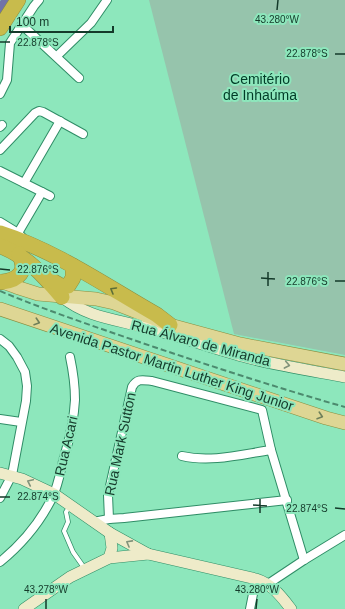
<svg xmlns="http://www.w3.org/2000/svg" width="345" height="609" font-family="Arial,sans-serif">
<rect width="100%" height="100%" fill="#8de7bc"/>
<!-- green -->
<polygon fill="#96c4ac" points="149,0 345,0 345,355 234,334"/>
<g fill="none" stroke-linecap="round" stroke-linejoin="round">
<!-- river -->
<polyline stroke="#7173a9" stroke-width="12" points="0,12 8,0"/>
<!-- lane casing -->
<g stroke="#2f8d66" stroke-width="5.5">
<polyline id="lane" points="70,506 66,512 68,522 64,531 73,552 85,569"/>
</g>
<!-- street casing -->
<g stroke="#2f8d66" stroke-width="10">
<g id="street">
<polyline points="22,25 79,78"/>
<polyline points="57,56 91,23 107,0"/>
<polyline points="0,94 7,80 10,43 34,6 39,0"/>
<polyline points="0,127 2,125"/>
<polyline points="0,150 35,113 39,111 43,112 83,134"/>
<polyline points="0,171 50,196"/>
<polyline points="24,183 60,121"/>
<polyline points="0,222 18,233 22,237"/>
<polyline points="18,233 42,192"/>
<polyline points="0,339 9,346 17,357 25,372 27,386 26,401 12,475 0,498"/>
<polyline points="0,419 21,422"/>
<path d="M182,456C211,463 243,454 271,450"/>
<path d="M109,519L108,495L132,387C137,378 143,380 152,381L262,410L271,450L304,560"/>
<polyline points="93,522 109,519 124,518 287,500"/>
<path d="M0,562C22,544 41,521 53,496C59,483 61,467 65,454C70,437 74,418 75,400C75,386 73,371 70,357"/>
<polyline points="268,584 304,560 345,535"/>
<polyline points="250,609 256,579"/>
</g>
</g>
<!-- secondary casing -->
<g stroke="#2f8d66" stroke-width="12">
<g id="secondary">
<path d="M62,297C87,317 114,319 144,327C180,336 214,349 249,358C281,366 313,371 345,377"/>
<path d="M0,473L22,479L54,494L110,533L148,554L256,579C272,584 281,596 291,609"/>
<polyline points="109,558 112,548 110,533"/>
<polyline points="24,609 70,577 109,558 148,554"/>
</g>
</g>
<!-- primary casing -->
<g stroke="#898e40" stroke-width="14">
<g id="primary">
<polyline points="0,281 16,287 38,294 96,299 114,303 170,325 240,344 345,364"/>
<polyline points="0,309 326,418 345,423"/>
</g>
</g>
<!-- highway casing -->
<g stroke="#898e40" stroke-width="16">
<g id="highway">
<polyline points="0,28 18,0"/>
<path d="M0,233C56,251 106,286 157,315L170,325"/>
<path d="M0,246C27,256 44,276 62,297"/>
<polyline points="49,279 61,286 68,286 73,278 73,266"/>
<path d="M2,282C19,280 28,271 19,254"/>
</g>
</g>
<!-- lane -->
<use href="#lane" stroke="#fff" stroke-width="4"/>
<!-- street -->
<use href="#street" stroke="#fff" stroke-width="8"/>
<!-- secondary -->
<use href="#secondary" stroke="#eeebc9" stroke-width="11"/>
<!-- primary -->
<use href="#primary" stroke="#ded694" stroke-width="13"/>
<!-- highway -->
<use href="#highway" stroke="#c8bb4c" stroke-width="15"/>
<!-- rail -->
<path stroke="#4c8a6e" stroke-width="2" stroke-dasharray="6 3" stroke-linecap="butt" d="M0,291C50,312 102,329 154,347C217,368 281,389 345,407"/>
</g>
<!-- one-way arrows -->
<defs><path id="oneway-chevron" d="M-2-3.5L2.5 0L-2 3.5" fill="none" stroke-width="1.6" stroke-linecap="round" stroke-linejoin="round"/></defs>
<use stroke="#5c6e38" href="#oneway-chevron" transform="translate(113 290) rotate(-150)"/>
<g stroke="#6f805a">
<use href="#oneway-chevron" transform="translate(37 322) rotate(18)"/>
<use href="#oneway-chevron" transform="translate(320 416) rotate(18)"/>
</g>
<g stroke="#81927a">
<use href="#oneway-chevron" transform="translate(287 365) rotate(11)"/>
<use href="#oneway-chevron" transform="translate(30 482) rotate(-155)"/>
<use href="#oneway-chevron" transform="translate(129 543) rotate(-151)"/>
</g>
<!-- ticks -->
<path fill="none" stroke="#143a2a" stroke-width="1.5" d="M277,10L278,0M0,42H10M335,54H345M0,269L10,270M261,278L275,279M335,281H345M268,286V272M0,497H10M253,505L267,506M335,508L345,509M260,513V499M46,609V599M256,609L257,599"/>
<g text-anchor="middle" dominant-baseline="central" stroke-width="4" stroke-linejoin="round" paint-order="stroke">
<!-- park labels -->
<g font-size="14" fill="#013c27" stroke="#8de7bc">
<text x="260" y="79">Cemitério<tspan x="260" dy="16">de Inhaúma</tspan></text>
</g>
<!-- street labels -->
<g font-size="14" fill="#143a2a" stroke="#8de7bc">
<text transform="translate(201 343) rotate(15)">Rua Álvaro de Miranda</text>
<text transform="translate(172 367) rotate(18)">Avenida Pastor Martin Luther King Junior</text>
<text transform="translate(120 444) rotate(-78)">Rua Mark Sutton</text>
<text transform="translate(66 446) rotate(-77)">Rua Acari</text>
</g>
</g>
<g font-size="10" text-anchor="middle" fill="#143a2a" stroke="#8de7bc" stroke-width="4" stroke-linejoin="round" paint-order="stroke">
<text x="277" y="23">43.280°W</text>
<text x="38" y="46">22.878°S</text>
<text x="307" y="57">22.878°S</text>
<text x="38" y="273">22.876°S</text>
<text x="307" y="285">22.876°S</text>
<text x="38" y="500">22.874°S</text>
<text x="307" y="512">22.874°S</text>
<text x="46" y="593">43.278°W</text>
<text x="257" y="593">43.280°W</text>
</g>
<!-- scale -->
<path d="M10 26v6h103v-6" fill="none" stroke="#143a2a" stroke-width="2"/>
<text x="16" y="26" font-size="12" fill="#143a2a" stroke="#8de7bc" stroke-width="3" paint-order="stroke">100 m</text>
</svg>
